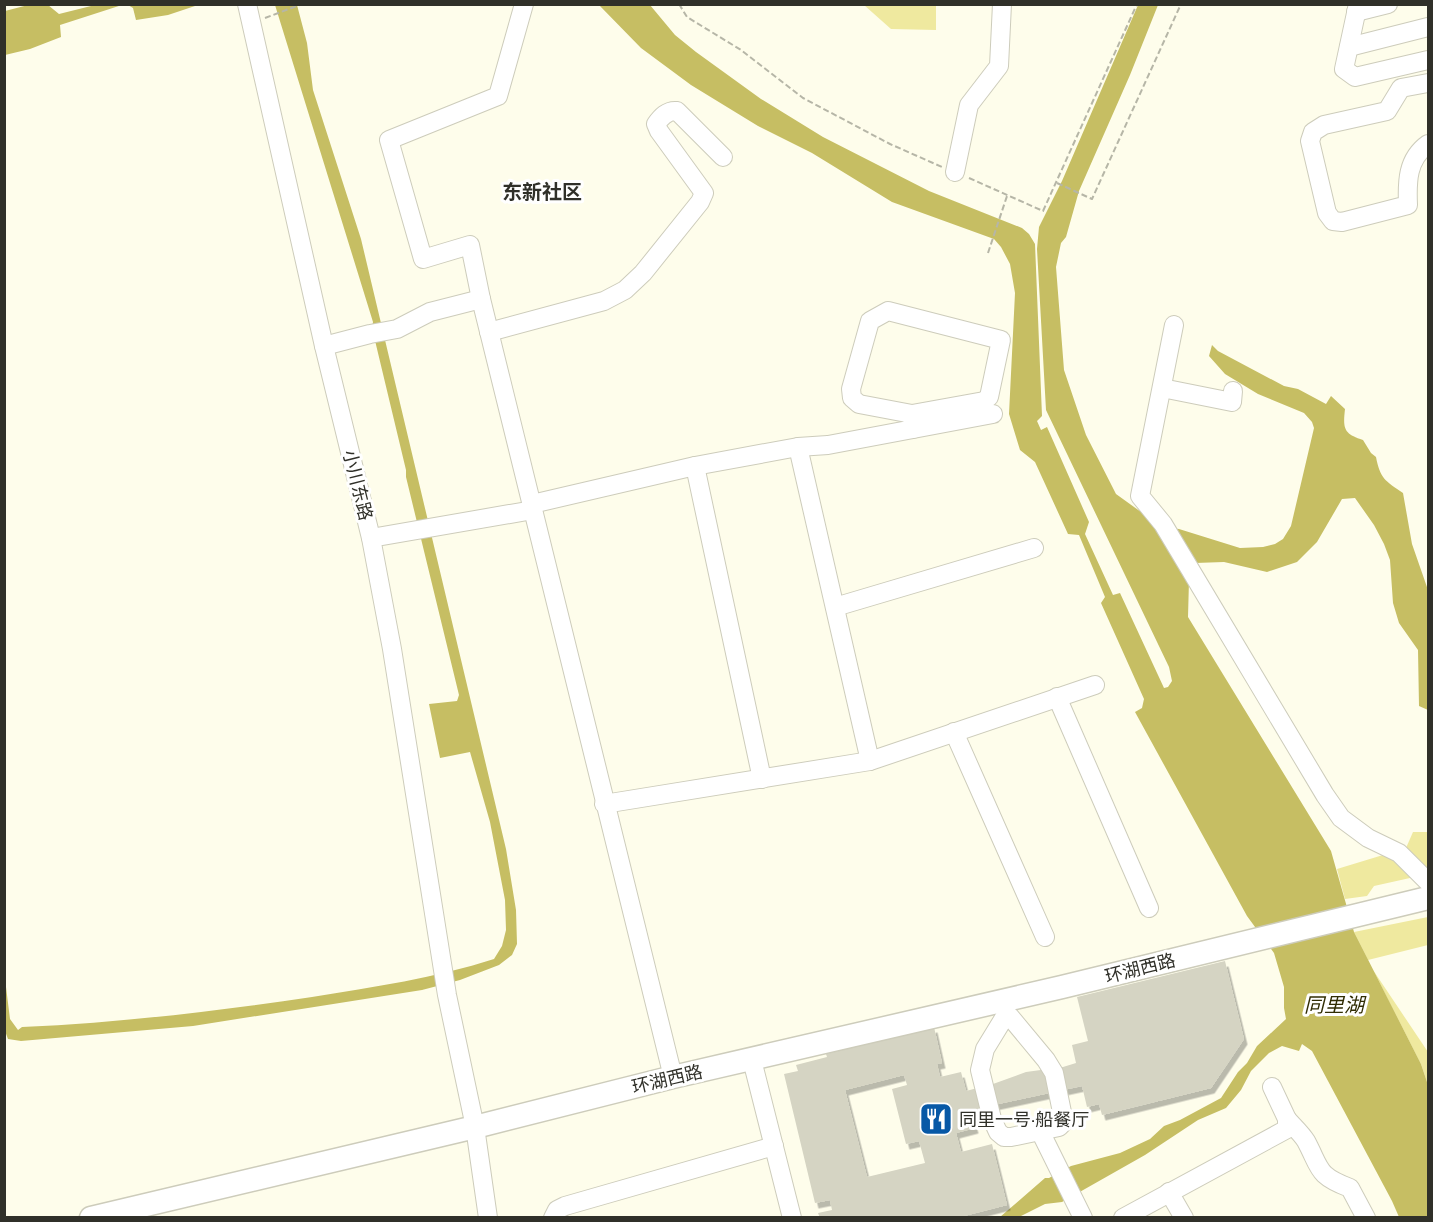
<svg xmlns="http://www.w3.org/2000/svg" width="1433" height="1222" font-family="Mulish,'Noto Sans SC',sans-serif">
<defs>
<filter id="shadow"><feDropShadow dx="3.5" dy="5.5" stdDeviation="0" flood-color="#0004"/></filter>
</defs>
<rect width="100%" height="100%" fill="#fefdeb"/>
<!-- green -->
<g fill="#efe99f">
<polygon points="864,5 936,5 936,30 891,29"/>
<polygon points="1413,832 1428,832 1428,874 1374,886 1367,896 1345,899 1337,869 1406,848"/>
<polygon points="1428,917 1428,945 1368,960 1354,932"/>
<polygon points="1373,970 1428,1052 1428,1085 1421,1064"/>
</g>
<!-- water -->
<g fill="#c6be63">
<polygon points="32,4 48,5 59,14 95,5 122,5 60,25 61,37 30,49 5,55 5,11"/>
<polygon points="128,5 198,5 168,15 136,20 133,8"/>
<path d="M275,5H297L307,43L313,90L361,239L506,849L516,910L517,944L512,955L499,965L460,980L422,990L193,1026L21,1041L8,1039L5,1031L4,971L10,1019L18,1030L22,1027C119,1023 216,1011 312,997C374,987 435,978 494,959L502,946L506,930L505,900L490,822L470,752L440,758L429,704L457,701L459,695L406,477V470L372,328L373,322Z"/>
<path d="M599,5H650L675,35L696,52L761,99L823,137L929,191L1022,228L1029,234L1035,244L1042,416L1037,421L1041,430L1047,427L1089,522L1085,534L1113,595L1120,593L1164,688L1168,687L1172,681L1169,667L1046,410L1037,249L1039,227L1062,181L1138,5H1158L1130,75L1079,191L1066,237L1061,243L1056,267L1064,370L1086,435L1116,494L1141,512L1156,527L1179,529L1240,548L1263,547L1275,544L1283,539L1291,526L1314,428L1312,422L1304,413L1258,394L1225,374L1209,356L1212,345L1218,351L1284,386L1298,389L1326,404L1331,396L1345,409C1343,428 1343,434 1363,440L1371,453L1376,457C1380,478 1385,481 1403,493L1412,544L1428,590V710L1419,706L1418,650L1399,623L1393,603L1390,560L1384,544L1374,525L1355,498L1342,499L1317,542L1297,562L1267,572L1224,562L1195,563L1189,580L1188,617L1331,851L1354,932L1421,1064L1428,1085V1217H1399L1392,1201L1312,1051L1302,1044L1299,1051L1282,1046L1269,1053L1251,1071L1241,1090L1226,1108L1198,1120L1145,1155L1062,1202L1045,1204L1019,1217H1000L1045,1178H1049L1071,1166L1120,1153L1150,1139L1164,1126L1180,1120L1221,1098L1238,1072L1247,1063L1257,1046L1286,1019L1284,1008V987L1274,953L1247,916L1135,712L1142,708L1144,699L1101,603L1105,597L1079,535L1068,534L1035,462L1020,450L1009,414L1015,293L1010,264L1001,247L994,239L892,202L812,153L758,126L691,85L641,48Z"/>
</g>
<!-- building -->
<path fill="#d5d4c3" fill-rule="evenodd" filter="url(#shadow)" d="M1225,961L1244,1039L1211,1088L1102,1115L1099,1104L1087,1107L1082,1086L970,1110L975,1128L956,1133L961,1152L992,1144L1007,1205L956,1218H820L818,1213L832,1210L830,1200L815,1203L784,1074L798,1071L796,1065L827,1057L826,1054L934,1027L942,1063L937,1064L940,1077L961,1072L966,1091L993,1084L1026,1072L1063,1067L1076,1063L1072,1045L1088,1041L1077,997ZM904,1075L907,1085L892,1089L906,1144L919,1141L925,1163L867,1177L845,1090Z"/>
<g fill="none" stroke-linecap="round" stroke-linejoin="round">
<!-- minor casing -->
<g stroke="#cdccbb" stroke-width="20">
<g id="minor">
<polyline points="247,4 324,346 371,538 392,649 447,995 475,1127 488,1218"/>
<polyline points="524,4 498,96 389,140 423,259 470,245 481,299 673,1077"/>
<polyline points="1358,4 1344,69 1355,77 1428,60"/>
<polyline points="1356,12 1388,4"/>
<polyline points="1349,47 1428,27"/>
<path d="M1428,83L1401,88L1387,111L1324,125L1313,132L1310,141L1327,213L1333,221L1342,222L1408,205C1407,182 1407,159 1428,144"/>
<polyline points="955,172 969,105 999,66 1002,4"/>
<polyline points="1174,325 1140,496 1163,524 1325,795 1341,818 1368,838 1399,853 1428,882"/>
<path d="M489,332L604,301L625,290L643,273L700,202L704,193L659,131L656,124C661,117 667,110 677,111L723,157"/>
<polyline points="324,346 370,334 397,329 430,312 481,299"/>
<polyline points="1162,388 1232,402 1233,391"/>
<polyline points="912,414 859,404 852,398 851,389 870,321 888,311 1001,340 989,397 984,401 912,414 913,429"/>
<polyline points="798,447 870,761"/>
<polyline points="695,466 762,779"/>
<polyline points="532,504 695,466 798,447 828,445 993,414"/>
<polyline points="371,538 533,510"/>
<polyline points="835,607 1034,548"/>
<polyline points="1057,697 1149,908"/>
<polyline points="954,732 1045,937"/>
<polyline points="604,804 870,761 1095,685"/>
<polyline points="1004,999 1007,1013 1046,1060 1054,1073 1064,1122 1059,1127 1011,1137 1004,1137 998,1132 992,1119 980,1070 985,1049 1007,1013"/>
<polyline points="752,1060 792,1218"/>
<path d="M1287,1119C1293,1126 1301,1133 1306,1141C1321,1169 1316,1175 1350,1188L1366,1218"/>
<polyline points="1040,1131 1083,1218"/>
<polyline points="1169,1192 1184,1218"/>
<polyline points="553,1218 557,1210 565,1206 774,1146"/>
<polyline points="1123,1218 1287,1129 1287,1119 1272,1087"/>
</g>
</g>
<!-- major casing -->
<g stroke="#cdccbb" stroke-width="25">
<polyline id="major" points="91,1218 475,1127 673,1077 1062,987 1428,898"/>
</g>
<!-- path -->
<g stroke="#b6b6a7" stroke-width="2" stroke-dasharray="6 3" stroke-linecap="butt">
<polyline points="679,4 687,17 741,50 803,98 890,144 942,167"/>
<polyline points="265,18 302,4"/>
<polyline points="969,178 1043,211 1137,4"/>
<polyline points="1057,183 1092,199 1181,4"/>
<polyline points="988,253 1007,196"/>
</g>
<!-- minor -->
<use href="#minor" stroke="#fff" stroke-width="18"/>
<!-- major -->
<use href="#major" stroke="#fff" stroke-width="22"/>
</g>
<!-- icons -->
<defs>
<g id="restaurant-square" transform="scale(1.725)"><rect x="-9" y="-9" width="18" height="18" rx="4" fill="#0758a6" stroke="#fff"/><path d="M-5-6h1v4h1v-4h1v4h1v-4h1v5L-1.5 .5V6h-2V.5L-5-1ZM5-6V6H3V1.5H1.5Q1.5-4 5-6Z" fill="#fff"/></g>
</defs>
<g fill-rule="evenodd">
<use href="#restaurant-square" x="936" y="1119"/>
</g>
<g text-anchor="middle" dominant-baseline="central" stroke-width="6" stroke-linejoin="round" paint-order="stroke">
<!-- street labels -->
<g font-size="18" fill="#303029" stroke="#fff">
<text transform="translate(358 485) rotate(76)">小川东路</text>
<text transform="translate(1140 968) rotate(-14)">环湖西路</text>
<text transform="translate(667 1079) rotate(-13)">环湖西路</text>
</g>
<!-- poi labels -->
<g font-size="18" fill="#303029" stroke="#fff" text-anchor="start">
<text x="959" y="1119">同里一号·船餐厅</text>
</g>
<!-- neighbourhood labels -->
<g font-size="20" font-weight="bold" fill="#303029" stroke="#fff">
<text x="542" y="191">东新社区</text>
</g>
<!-- water labels -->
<g font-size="20" font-style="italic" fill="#312d04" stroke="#fff">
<text x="1334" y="1004">同里湖</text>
</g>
</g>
<!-- border -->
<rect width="1433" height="1222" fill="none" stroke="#303029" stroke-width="12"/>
</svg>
